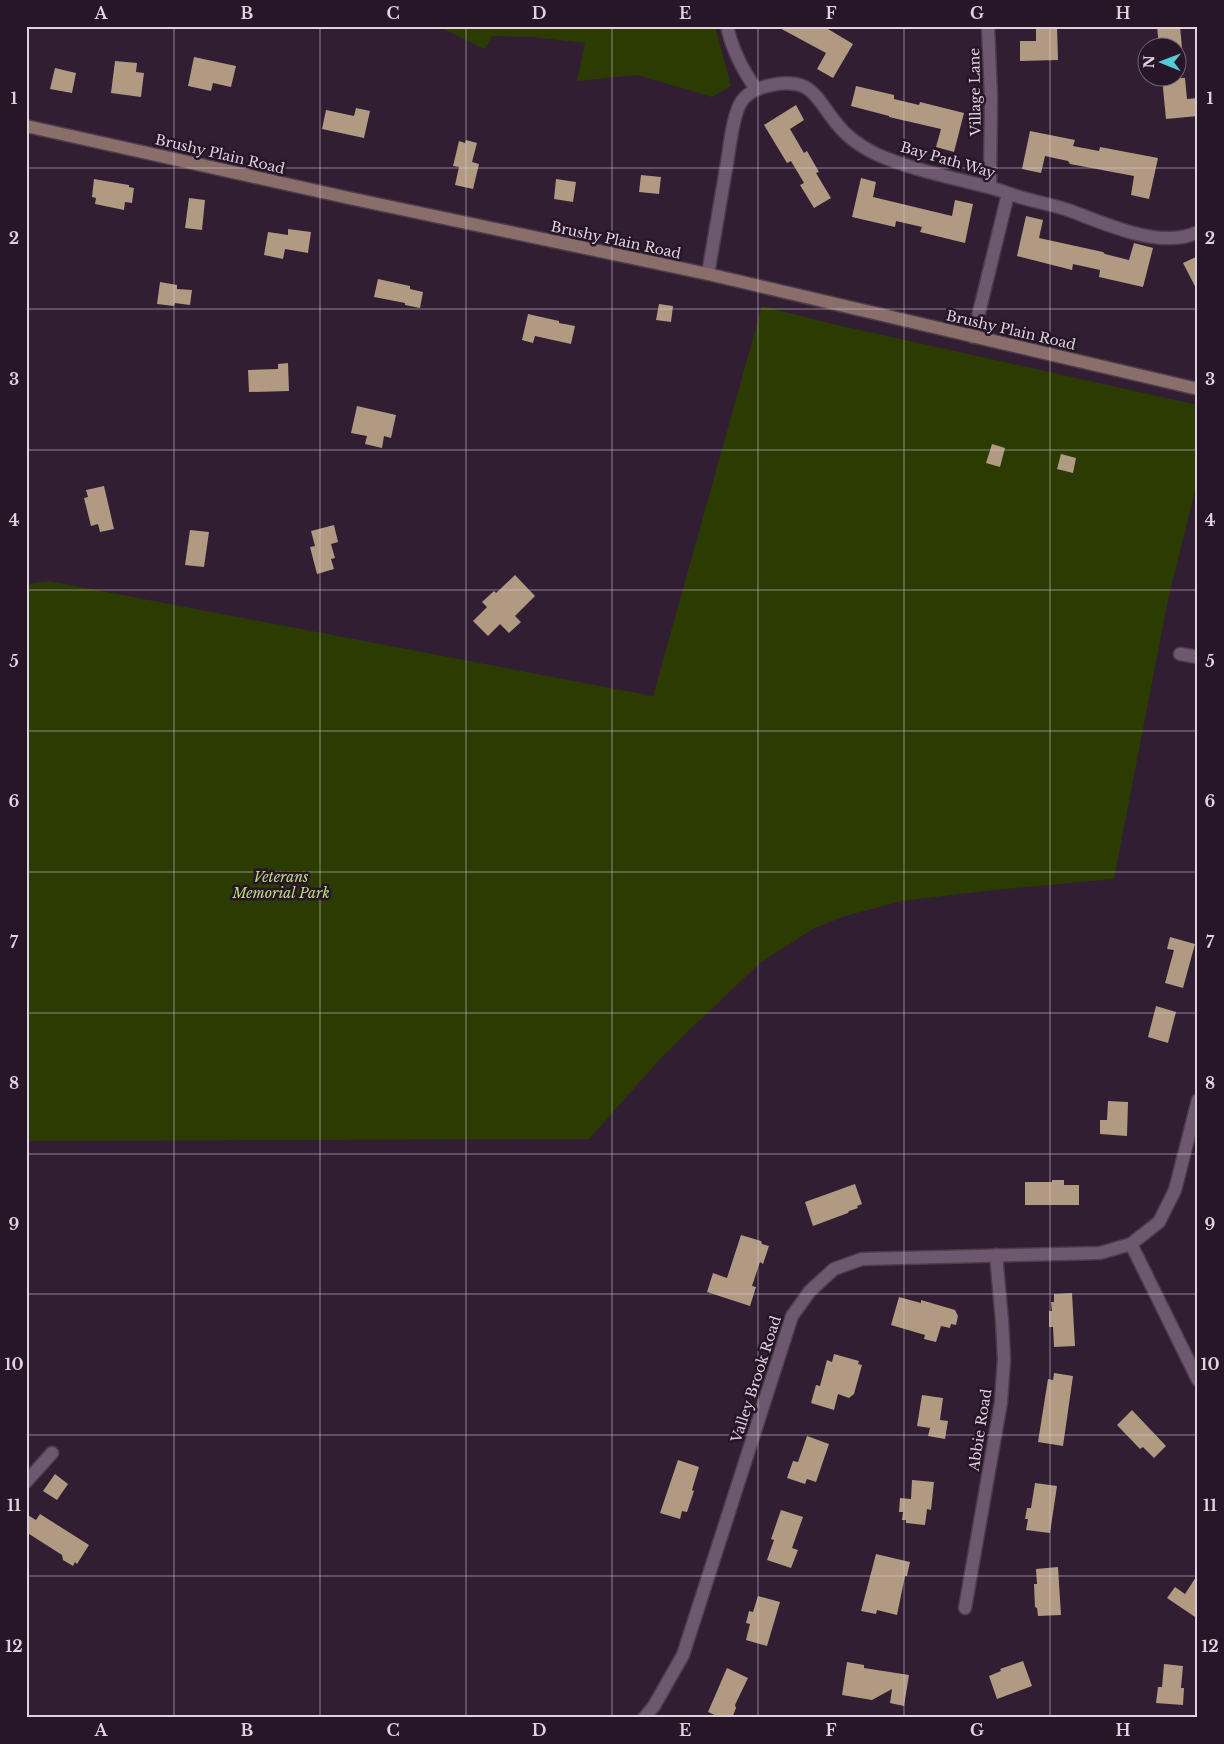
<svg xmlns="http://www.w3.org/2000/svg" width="1224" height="1744" font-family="'Libre Baskerville',serif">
<rect width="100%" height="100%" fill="#311e32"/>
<!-- green -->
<g fill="#2b3b02">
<polygon points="437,26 715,26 731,86 712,97 637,75 577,81 585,43 532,37 492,36 485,49"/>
<polygon points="762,306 833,324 1198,405 1198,479 1168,600 1114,879 994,890 902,901 845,916 813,929 760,963 703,1017 663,1056 589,1139 26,1141 26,584 49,581 653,696"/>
</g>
<!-- building -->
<g fill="#b19a82">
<polygon points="776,26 823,26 853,44 833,78 817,69 826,53"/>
<polygon points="1036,26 1057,26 1058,60 1020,61 1020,41 1036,41"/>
<polygon points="1157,26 1180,26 1182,48 1159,48"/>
<polygon points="194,57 236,66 231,87 213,83 211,91 188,86"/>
<polygon points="115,61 137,63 136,72 144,73 141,97 111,93"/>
<polygon points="55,68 76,73 72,93 50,89"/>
<polygon points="1162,78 1185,78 1187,99 1198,98 1198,116 1166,119"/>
<polygon points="856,86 894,95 894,99 919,105 920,102 964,113 954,152 936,147 941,129 889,117 889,116 851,106"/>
<polygon points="796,105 804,120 790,129 804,153 807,151 819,172 816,173 831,198 814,208 800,185 804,183 791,161 787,163 764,125"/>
<polygon points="356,108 370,111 364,138 322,129 326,110 354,116"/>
<polygon points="1030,131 1075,140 1073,146 1099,151 1100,147 1158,158 1149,199 1131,195 1134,176 1070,164 1068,161 1045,156 1041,173 1022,169"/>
<polygon points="466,140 477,143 472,162 479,164 473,189 455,185 459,167 453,166 459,141 465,143"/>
<polygon points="641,175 661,177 659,194 639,192"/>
<polygon points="861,178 876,182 873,197 952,216 955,200 973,204 965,243 920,232 922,227 896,221 895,227 852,217"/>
<polygon points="94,179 129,185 129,187 134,188 132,203 125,202 124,210 95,204 96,198 92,197"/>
<polygon points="556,179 576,182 573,202 554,199"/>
<polygon points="189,198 205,200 202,230 185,228"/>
<polygon points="1026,216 1043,220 1039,238 1103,252 1105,254 1129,260 1134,243 1153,248 1143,287 1099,277 1100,270 1073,264 1072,270 1017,256"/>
<polygon points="288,229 311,232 308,253 285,249 283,259 264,255 268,232 288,235"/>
<polygon points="1198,256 1198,292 1183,263"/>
<polygon points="378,279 410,286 410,289 423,292 420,308 405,305 405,303 374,297"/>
<polygon points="160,282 177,285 177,289 192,290 190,305 175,303 174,306 157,304"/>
<polygon points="659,304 673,306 671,322 656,320"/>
<polygon points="528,314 559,321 559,323 575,326 571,344 535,336 533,343 522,340"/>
<polygon points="288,363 289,391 249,392 248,370 278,369 278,364"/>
<polygon points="357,406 396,415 391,438 384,436 382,448 365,444 367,436 351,433"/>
<polygon points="992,444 1005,448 1000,467 986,463"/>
<polygon points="1061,454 1076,458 1073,473 1057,469"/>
<polygon points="104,486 114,529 100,532 98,524 91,526 84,498 88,497 86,490"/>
<polygon points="334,525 338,542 331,544 335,558 331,559 334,569 317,574 310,547 315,546 311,531"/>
<polygon points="190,530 209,532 204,567 185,565"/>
<polygon points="515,575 535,596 515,616 521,622 509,633 500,624 488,636 473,621 487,607 482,602 494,591 496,593"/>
<polygon points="1170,937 1195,944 1183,988 1165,983 1174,950 1167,949"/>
<polygon points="1156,1006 1176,1012 1168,1043 1148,1037"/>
<polygon points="1108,1101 1128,1102 1127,1136 1100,1134 1100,1120 1107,1120"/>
<polygon points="1052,1180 1064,1180 1064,1185 1079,1185 1079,1205 1025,1205 1025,1182 1052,1182"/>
<polygon points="855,1184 862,1204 857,1206 858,1208 849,1211 848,1213 813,1226 805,1202"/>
<polygon points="741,1235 761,1241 762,1244 769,1246 763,1264 760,1262 752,1286 756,1287 750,1306 707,1292 713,1273 727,1278"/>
<polygon points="1072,1293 1075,1346 1054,1347 1053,1327 1049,1327 1049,1311 1052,1311 1051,1302 1054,1302 1054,1294"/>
<polygon points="899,1297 921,1303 921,1300 955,1310 958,1316 956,1325 951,1324 950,1328 941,1326 936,1342 924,1339 925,1335 891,1325"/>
<polygon points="834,1354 859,1361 858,1364 862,1365 854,1394 849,1398 838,1394 834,1410 811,1403 816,1385 820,1386 827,1360 832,1362"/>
<polygon points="1054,1373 1073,1376 1063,1446 1038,1442 1048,1379 1053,1380"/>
<polygon points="922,1395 943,1398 940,1420 948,1421 945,1439 928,1436 930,1428 917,1426"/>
<polygon points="1132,1410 1166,1446 1154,1458 1143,1447 1140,1449 1117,1425"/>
<polygon points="807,1436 829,1444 816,1482 807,1479 805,1484 787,1478 793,1461 798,1462"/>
<polygon points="678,1460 699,1467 692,1490 694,1491 687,1512 682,1511 680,1519 660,1513"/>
<polygon points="55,1474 68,1484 57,1500 43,1491"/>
<polygon points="912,1480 934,1482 931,1510 927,1509 925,1525 906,1523 906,1520 902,1520 903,1512 899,1512 900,1498 911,1499"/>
<polygon points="1035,1483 1057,1486 1050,1533 1026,1530 1028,1519 1025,1519 1027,1508 1031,1508"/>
<polygon points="781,1510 803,1517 792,1548 798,1550 791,1568 767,1560 774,1540 771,1539"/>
<polygon points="26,1514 36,1520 40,1514 89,1545 77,1564 75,1562 73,1566 63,1560 62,1555 26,1532"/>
<polygon points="876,1554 910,1562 907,1576 905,1576 897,1615 877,1610 876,1614 861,1611"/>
<polygon points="1058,1567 1061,1615 1038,1616 1037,1608 1035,1607 1034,1584 1037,1584 1036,1569"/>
<polygon points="1198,1574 1198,1619 1167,1598 1175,1587 1185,1594"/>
<polygon points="758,1596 780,1602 767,1646 746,1640 750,1624 746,1623 749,1611 753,1612"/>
<polygon points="1023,1661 1032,1686 997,1699 989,1676 1001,1671 1000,1669"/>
<polygon points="847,1662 864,1665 864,1668 909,1675 904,1706 890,1703 892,1689 872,1700 842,1695"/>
<polygon points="1164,1664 1183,1666 1181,1688 1184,1688 1183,1705 1156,1703 1158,1687 1162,1687"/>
<polygon points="727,1668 748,1678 735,1705 736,1708 732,1718 721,1718 708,1712"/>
</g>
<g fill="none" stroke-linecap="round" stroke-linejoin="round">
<!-- street casing -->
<g stroke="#4c3c4c" stroke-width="15">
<g id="street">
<path d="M727,26C732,50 742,69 756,89"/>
<polyline points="988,26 991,97 990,187"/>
<path d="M708,274C714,237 721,200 727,163C730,145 732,120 740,104C750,85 787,79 805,87C818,94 827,113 837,124C846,136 862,147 876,154C912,170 950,177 988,187C1001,190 1014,196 1027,199C1042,203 1057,206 1071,211C1106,224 1161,250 1198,232"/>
<polyline points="973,337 1008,194"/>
<polyline points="1180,654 1198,657"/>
<polyline points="1131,1244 1198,1380"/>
<polyline points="26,1482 52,1453"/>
<polyline points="965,1608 1001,1402 1004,1359 1002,1321 996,1255"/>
<polyline points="644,1718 654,1706 683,1655 792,1316 810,1291 834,1269 862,1259 1100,1253 1131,1244 1159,1222 1175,1190 1198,1100"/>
</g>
</g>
<!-- secondary casing -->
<g stroke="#4c3c4c" stroke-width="15">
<polyline id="secondary" points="26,126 349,198 708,274 1198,389"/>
</g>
<!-- street -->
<use href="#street" stroke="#6e586f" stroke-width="12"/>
<!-- secondary -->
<use href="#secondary" stroke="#896e69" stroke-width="12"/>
</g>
<!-- grid -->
<path fill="none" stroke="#dfd3df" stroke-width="1" stroke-opacity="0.55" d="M174,26V1718M320,26V1718M466,26V1718M612,26V1718M758,26V1718M904,26V1718M1050,26V1718M26,168H1198M26,309H1198M26,450H1198M26,590H1198M26,731H1198M26,872H1198M26,1013H1198M26,1154H1198M26,1294H1198M26,1435H1198M26,1576H1198"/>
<g text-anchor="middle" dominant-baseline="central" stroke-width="5" stroke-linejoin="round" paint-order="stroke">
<!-- street labels -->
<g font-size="14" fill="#dfd3df" stroke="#271528">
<text transform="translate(975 92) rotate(-91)">Village Lane</text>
<text transform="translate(220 154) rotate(13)">Brushy Plain Road</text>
<text transform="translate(948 160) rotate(16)">Bay Path Way</text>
<text transform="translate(616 240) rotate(12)">Brushy Plain Road</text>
<text transform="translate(1011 330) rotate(13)">Brushy Plain Road</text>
<text transform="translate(756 1379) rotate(-72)">Valley Brook Road</text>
<text transform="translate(980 1430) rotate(-81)">Abbie Road</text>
</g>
<!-- park labels -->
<g font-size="14" font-style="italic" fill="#bade78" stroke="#271528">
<text x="281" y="877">Veterans<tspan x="281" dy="16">Memorial Park</tspan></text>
</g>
</g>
<!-- border -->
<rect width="1224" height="1744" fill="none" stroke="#271528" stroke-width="55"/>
<!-- north arrow -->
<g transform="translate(1162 62) rotate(271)"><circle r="24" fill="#271528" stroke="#716171"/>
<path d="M0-4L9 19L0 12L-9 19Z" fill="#53cbdb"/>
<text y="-8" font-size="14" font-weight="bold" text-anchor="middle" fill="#dfd3df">N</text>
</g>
<rect x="28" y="28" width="1168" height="1688" fill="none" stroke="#dfd3df" stroke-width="2"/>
<g font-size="16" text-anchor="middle" font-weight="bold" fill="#dfd3df">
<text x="101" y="19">A</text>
<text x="247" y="19">B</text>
<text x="393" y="19">C</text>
<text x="539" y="19">D</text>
<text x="685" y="19">E</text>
<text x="831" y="19">F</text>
<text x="977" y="19">G</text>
<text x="1123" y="19">H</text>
<text x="14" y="104">1</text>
<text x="1210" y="104">1</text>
<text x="14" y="244">2</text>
<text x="1210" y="244">2</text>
<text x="14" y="385">3</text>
<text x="1210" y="385">3</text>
<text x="14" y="526">4</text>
<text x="1210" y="526">4</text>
<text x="14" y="667">5</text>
<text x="1210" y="667">5</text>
<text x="14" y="807">6</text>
<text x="1210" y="807">6</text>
<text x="14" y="948">7</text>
<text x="1210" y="948">7</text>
<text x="14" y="1089">8</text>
<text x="1210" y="1089">8</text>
<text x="14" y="1230">9</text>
<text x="1210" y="1230">9</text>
<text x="14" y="1370">10</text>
<text x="1210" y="1370">10</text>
<text x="14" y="1511">11</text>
<text x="1210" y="1511">11</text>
<text x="14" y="1652">12</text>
<text x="1210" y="1652">12</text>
<text x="101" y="1736">A</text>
<text x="247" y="1736">B</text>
<text x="393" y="1736">C</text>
<text x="539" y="1736">D</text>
<text x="685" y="1736">E</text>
<text x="831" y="1736">F</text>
<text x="977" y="1736">G</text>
<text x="1123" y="1736">H</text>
</g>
</svg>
